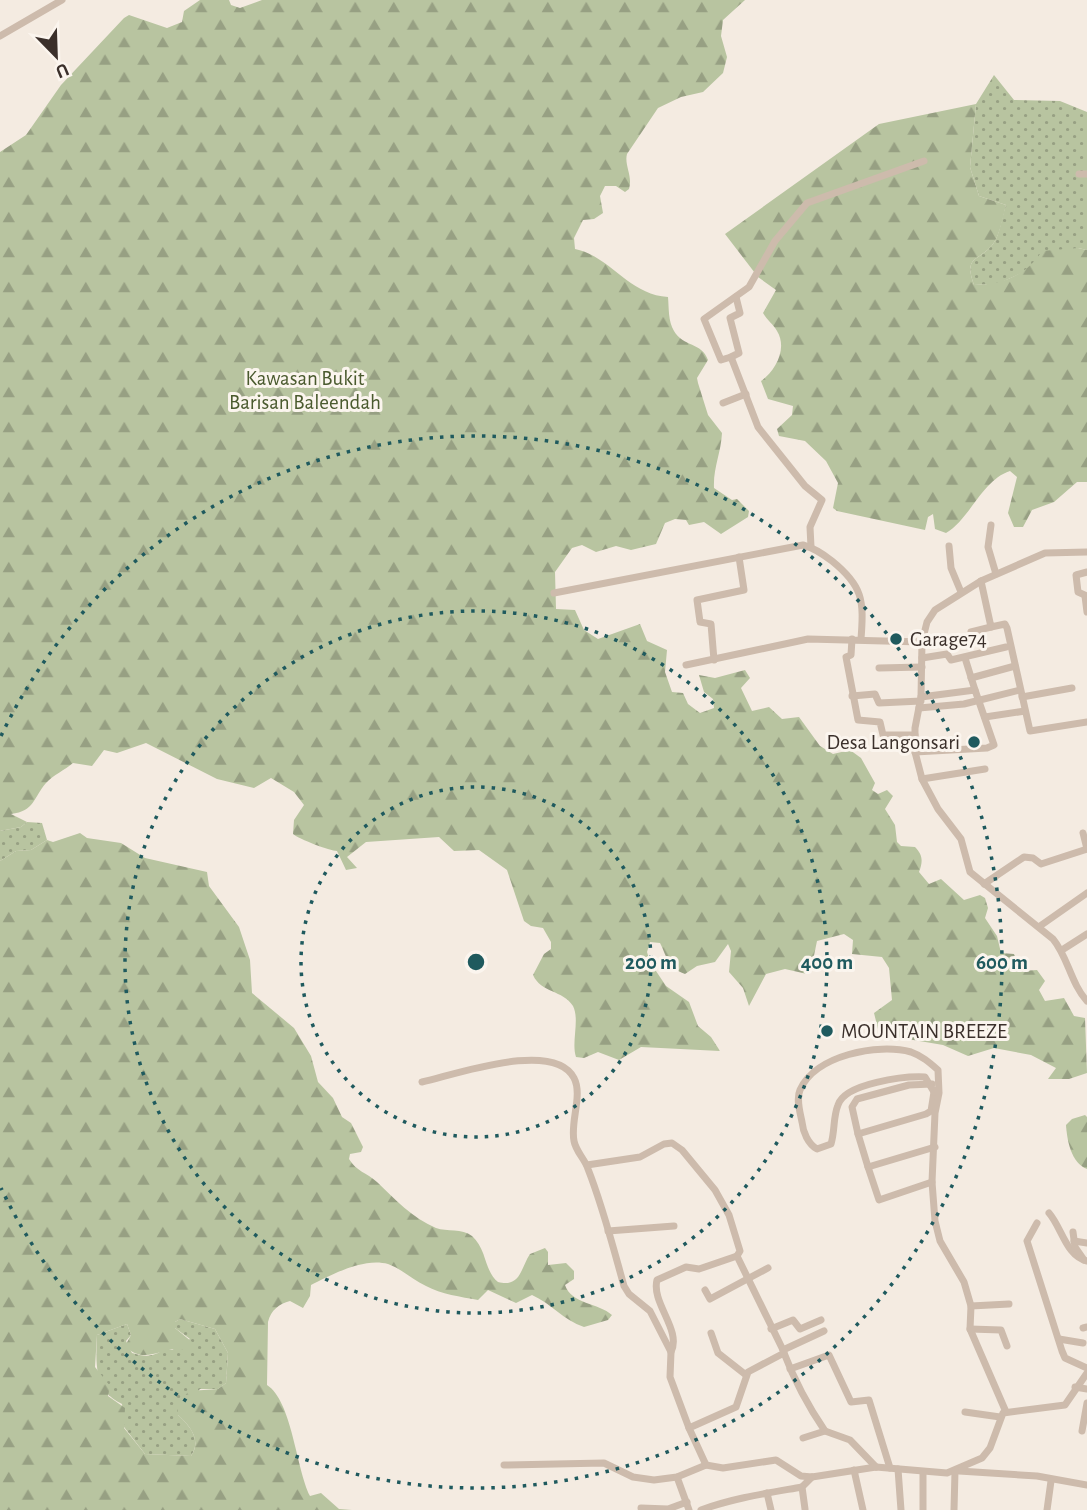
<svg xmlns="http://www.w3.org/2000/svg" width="1087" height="1510" font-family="'Alegreya Sans',sans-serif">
<defs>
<pattern id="grass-dots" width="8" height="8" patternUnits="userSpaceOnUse" patternTransform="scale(1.75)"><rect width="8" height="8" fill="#b8c4a0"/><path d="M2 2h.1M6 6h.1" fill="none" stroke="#97a083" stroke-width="1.8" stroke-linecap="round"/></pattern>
<pattern id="forest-firs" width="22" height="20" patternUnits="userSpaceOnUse" patternTransform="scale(1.75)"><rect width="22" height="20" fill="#b8c4a0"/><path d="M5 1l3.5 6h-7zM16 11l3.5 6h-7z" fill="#97a083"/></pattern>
</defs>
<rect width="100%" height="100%" fill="#f4ebe1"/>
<!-- grass -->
<g fill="url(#grass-dots)">
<path d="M994,75L1014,100L1060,101L1087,112V250L1078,248L997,284L974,285C963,255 979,262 993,244C1000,235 1002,216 1006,205L979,196L970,167L976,104Z"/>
<polygon points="27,822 42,823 47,840 31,850 16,851 0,861 0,831 21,827"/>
<path d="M180,1319L215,1329L228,1353L226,1383L218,1389H200L178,1415C190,1426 202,1440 191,1456L145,1454L124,1427L122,1404C93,1391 96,1361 97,1335L127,1324L131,1335L126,1341L132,1353C145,1357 154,1357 164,1349L172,1350L190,1339L175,1328V1322Z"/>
</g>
<!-- forest -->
<g fill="url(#forest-firs)" fill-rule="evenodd">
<path d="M200,0H229L231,5L240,8L262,0H745L723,20L721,36L727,57L723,73L703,92L681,97L658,108L627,154C624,165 633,176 629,189L625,192L616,186H605L600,196L603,213L594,219L583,220L574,238L575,249C610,256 629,295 668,297C669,308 668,321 674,331C683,347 702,342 708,360L697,378L698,383L708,415L722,433C721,453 713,468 714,488L732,500L737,499L749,511L748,517L721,534L704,522L689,525L686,520L675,519L665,523L656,544L631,550L616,546L596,552L582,545L572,548L555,572L556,609L575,610L584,630L598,639L640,624L647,641L667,650L665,672L672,692L683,693L688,704L700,713L714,708L713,699L704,692L699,675L715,678L745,670L750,678L741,688L752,711L769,707L782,719L799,717L820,746L833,754L850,750L861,758L875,783L872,790L878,794L887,790L893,796L885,809L895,825L897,842L901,846L915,847C923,855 923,862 919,872L929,884L941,879L964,900L980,895L985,898L988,908L985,918L997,936L1001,953L1014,954L1021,971L1037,970L1045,981L1039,990L1045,1001L1064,998L1074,1016L1085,1018L1087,1073L1069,1079H1048L1056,1068L1031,1055L994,1048L968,1056L943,1045L884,1035L878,1029L874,1013L892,1000L889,968L882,957L852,954L853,940L844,934L817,941L811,970L807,974L785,969L766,974L749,1006L743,988L729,972L731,951L728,944L715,962L697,966L685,974C668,968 667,957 660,943L650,942L647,952L650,962L666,986L689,1002L698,1026L711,1037L720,1051L641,1047L619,1060L598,1052L584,1058L576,1057C571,1042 580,1020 573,1006C563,990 541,993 533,975L544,954L551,949V942L543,928L531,926L524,921L507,870L479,850L454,851L439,837L366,842L347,857L357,868L346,870L337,851C330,851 299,839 293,834L294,820L304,805L294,792L271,778L254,788L217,779L146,743L117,753L104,750L92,766L73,763C65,770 53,775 46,783C33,798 35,811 11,814L27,822L21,827L0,831V152L26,135L61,85L124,18L129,15L167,28L182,22L184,11Z"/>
<path d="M976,104L970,167L979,196L1006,205C1003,216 1000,235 993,244C979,262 963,255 974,285C1002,284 1026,276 1042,251L1078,248L1087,250V482H1077L1054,502L1032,510L1023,527H1014L1008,513L1017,477L1010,471C982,480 970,519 946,533L935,529L933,514L928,517L925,530L837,511L833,508L838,483L826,461L805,441L779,436L777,429L792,415L793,406L768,399L761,381C775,371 788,349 777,331C774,325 767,320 763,313L776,290L758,277L725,234L879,124Z"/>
<path d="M80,833L87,838L121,843L145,858L207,872L209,886L239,927L250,960L252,993L294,1028L311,1056L318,1082L333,1098L342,1117L351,1123L363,1147L361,1152L350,1154L349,1159C357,1172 366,1172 377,1182C395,1199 412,1218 436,1228C447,1232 462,1228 472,1236C487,1249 484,1271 498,1282C521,1288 521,1267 530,1254L545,1248L548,1252V1265L566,1263L574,1271V1279L565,1285C571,1304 599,1303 612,1315L608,1320L584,1327C563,1320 552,1304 532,1295L516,1303L488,1290L478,1300C461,1297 441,1294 426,1286C413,1280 402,1269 388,1264C364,1257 331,1275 311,1285L310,1296L303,1308L290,1301C279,1304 271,1310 268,1322L267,1385C292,1401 296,1468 310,1496L321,1493L339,1509L352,1510H0V861L16,851L31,850L47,840L53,842ZM180,1319L215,1329L228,1353L226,1383L218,1389L189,1391L177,1405L178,1415C190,1426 202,1440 191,1456L145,1454L124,1428L125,1408L108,1396L110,1386L95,1367L97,1335L127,1324L131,1335L125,1346C147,1368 165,1342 187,1351L192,1349V1342L175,1328V1322Z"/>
<path d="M1085,1115L1087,1117V1169C1071,1163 1067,1140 1066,1125L1072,1119Z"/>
</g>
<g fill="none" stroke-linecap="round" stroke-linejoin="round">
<!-- street -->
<g stroke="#cdbbac" stroke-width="7">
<polyline points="0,36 62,0"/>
<polyline points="1079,174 1087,174"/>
<polyline points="731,357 739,353 730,318 740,313 736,297"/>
<polyline points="723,403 746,394"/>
<polyline points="991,525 988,547 996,574"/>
<polyline points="949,546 951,568 961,592"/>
<polyline points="811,547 810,527 822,500 805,486 758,427 731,357 721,360 704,319 749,287 775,241 807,203 924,161"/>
<path d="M1087,552L1045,553L981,581L935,610L927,622L922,642L921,697L915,728V752L922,779L938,809L961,839L970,872L1053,939C1068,957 1071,984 1087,1001"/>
<polyline points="1087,572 1076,575 1078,592 1087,596"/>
<polyline points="981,581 991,627 1005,624 1007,628 1030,731 1087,722"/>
<path d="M554,593L803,545C814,548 823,554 832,561C863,586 864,600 861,639"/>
<polyline points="1085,596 1087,612"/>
<polyline points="971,632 991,627"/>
<polyline points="852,639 851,655 846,657 858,720 880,722 883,735 915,735"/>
<polyline points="922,658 947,654 951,660 1006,647"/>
<polyline points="965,658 975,690"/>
<polyline points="714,660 711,624 700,622 697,600 744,590 739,557"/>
<polyline points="686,665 808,639 922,642"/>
<polyline points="879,668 922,667"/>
<polyline points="971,678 1015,666"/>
<polyline points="852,696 875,694 879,703 921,701"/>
<polyline points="1022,697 1072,688"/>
<polyline points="919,708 964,704 1020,690"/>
<polyline points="985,717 1025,711"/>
<polyline points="915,752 987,748 994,745 975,690 921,697"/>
<polyline points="922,779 985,769"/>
<polyline points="1083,833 1087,849"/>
<polyline points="984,884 1024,857 1033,858 1041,864 1087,849"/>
<polyline points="1040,926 1087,893"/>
<polyline points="1062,950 1087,934"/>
<path d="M422,1082C454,1075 554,1039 574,1078C583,1095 570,1122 574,1141C576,1152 585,1159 588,1169C603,1207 613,1247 624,1286L629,1294L650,1311L671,1352L670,1377L689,1428"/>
<polyline points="932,1084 909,1085 857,1099 852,1107 858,1134 926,1114 931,1111 934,1092"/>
<path d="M939,1093L934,1092L925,1077C905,1076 845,1083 838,1105C833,1117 835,1131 831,1144L817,1149C808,1144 803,1132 802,1122C800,1112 796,1099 800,1090C815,1055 878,1043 911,1052C922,1056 929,1062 938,1070L939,1093L935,1113L932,1182L935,1221L940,1241L964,1282L971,1306L970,1329L1006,1412"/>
<polyline points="858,1134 868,1167 935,1147"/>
<polyline points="587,1165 640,1157 664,1144 672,1143 682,1150 715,1190 729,1215 740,1251 737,1256 783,1350"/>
<polyline points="868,1167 879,1200 932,1182"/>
<path d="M1049,1213C1062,1228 1066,1256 1087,1261"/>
<polyline points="1037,1223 1027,1241 1062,1351 1065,1358 1087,1368"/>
<polyline points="608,1231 674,1226"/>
<polyline points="1073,1232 1075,1247 1084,1260"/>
<polyline points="1074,1241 1087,1243"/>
<polyline points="705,1290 710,1299 768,1268"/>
<polyline points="971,1306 1009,1304"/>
<polyline points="1083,1328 1087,1327"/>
<polyline points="771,1329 793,1320 800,1329 821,1320"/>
<polyline points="970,1329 1001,1330 1007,1346"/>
<polyline points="711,1333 718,1353 746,1375"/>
<polyline points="1059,1339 1083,1343"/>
<path d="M671,1352C682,1330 651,1303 657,1280L686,1267L699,1269L737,1256"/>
<path d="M784,1353C795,1382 808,1406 825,1431L803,1438"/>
<polyline points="790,1369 829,1355 851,1402 869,1400 890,1468"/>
<polyline points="1075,1387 1087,1389"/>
<polyline points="965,1412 1000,1417"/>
<polyline points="825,1431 850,1440 876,1467"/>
<polyline points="1082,1431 1087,1403"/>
<polyline points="504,1465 604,1463 633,1477 654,1480 677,1477 706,1465 723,1468 776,1460 801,1476 812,1477 876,1467 947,1473 982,1458 990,1448 1003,1413 1065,1405 1087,1373"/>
<polyline points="706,1465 689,1428 736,1407 748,1372 784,1353 783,1350 824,1331"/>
<polyline points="898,1469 901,1510"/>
<polyline points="854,1470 863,1510"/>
<polyline points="959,1471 1037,1476 1087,1485"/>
<polyline points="677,1477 689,1510"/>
<polyline points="767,1493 771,1510"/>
<polyline points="641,1508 668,1509 687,1502"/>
<polyline points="805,1509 802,1487 812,1477"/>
<path d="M701,1510C733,1498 768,1493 802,1487"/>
<polyline points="923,1510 923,1472"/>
<polyline points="954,1510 955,1471"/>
<polyline points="1047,1510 1051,1481"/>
</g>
</g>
<!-- distance rings -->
<g fill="none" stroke="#1f5a5e" stroke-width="3.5" stroke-dasharray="3.5 7">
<circle cx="476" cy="962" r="175"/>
<circle cx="476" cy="962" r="351"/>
<path d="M1 736A526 526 0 1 1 1 1188"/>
</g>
<!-- markers -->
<g fill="#1f5a5e" stroke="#fbf5ee" stroke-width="2.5">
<circle cx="896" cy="639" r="7"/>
<circle cx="974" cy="742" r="7"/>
<circle cx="827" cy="1031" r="7"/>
</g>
<g text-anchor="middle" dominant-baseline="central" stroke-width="6" stroke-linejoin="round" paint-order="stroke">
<!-- park labels -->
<g font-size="21" fill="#4a5a2e" stroke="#fbf5ee">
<text x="305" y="378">Kawasan Bukit<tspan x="305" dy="24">Barisan Baleendah</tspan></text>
</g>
<!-- poi labels -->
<g font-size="21" fill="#3b302b" stroke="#fbf5ee" text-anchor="start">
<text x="910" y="639">Garage74</text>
<text x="960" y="742" text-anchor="end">Desa Langonsari</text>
<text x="841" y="1031">MOUNTAIN BREEZE</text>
</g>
</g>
<circle cx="476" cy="962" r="10" fill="#1f5a5e" stroke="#fbf5ee" stroke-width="3.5"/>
<g font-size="21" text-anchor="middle" font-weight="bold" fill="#1f5a5e" stroke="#fbf5ee" stroke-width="6" stroke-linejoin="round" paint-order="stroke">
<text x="651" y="969">200 m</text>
<text x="827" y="969">400 m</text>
<text x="1002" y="969">600 m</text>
</g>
<!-- north arrow -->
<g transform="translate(56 56) rotate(157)" stroke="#fbf5ee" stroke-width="5" paint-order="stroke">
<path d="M0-5L12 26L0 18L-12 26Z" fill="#3b302b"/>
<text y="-10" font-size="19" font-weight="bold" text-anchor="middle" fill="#3b302b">U</text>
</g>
</svg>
